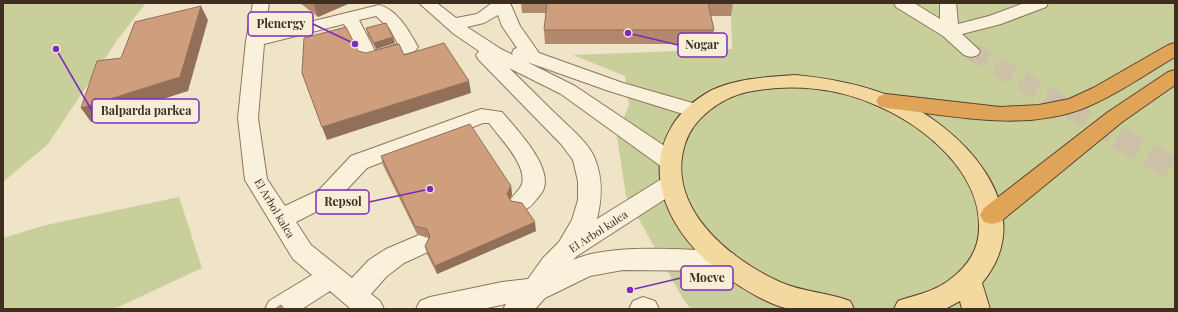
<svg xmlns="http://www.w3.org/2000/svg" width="1178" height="312" font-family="'Playfair Display',serif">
<rect width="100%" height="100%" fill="#f0e4c8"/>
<!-- green -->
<g fill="#c9cf9b">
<polygon points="3,3 146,3 118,39 48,144 3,182"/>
<polygon points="725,3 1175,3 1175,309 691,309 683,299 626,196 617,137 629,104 625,76 573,55 732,49 731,16"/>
<polygon points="179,197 202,268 114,309 3,309 3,238 46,225"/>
</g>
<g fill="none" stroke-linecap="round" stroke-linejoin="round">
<!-- minor-tunnel-far1 -->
<polyline stroke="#ccc0a6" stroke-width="19" stroke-dasharray="19 10" stroke-linecap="butt" points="971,51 1119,138"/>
<!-- minor-tunnel -->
<polyline stroke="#ccc0a6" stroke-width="24" stroke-dasharray="24 12" stroke-linecap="butt" points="1118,137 1175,170"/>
<!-- minor casing -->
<g stroke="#8d765c" stroke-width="2">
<g id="minor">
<path d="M253,3H269L265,33L379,5C398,10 409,31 418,47L415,51L376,62L369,64L362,62L344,24L264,44L258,118L267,179L285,206L319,190L351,156L481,109L502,112C516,129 551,164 544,188C543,192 539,196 536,200C529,209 524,212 513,208L509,202C512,196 520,190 522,184C527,165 500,138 489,123H483L367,168L335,202L296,222L311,245L352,278L369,260L386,249L419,235L428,238L431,245L428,252L404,263L387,276L371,294L380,301L384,309H351L330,291L302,309H265L269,301L312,275L293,259L245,180L238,118L246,41ZM376,16L390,29L398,44L375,51L359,20Z"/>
<path d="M419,3H437L456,18L477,14L492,3H510L520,26L539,53L623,83L703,106L706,111L703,116L696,118L609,91L527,62L575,86L678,155L681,161L678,167L670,169L662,167L561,94L509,68C526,84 542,101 559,117C570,128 590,144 595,159C603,179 602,198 597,219L663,178L671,176L679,178L682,184L679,190L577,256L573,260C610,243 683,250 725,251L734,254L738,261L734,268L725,271L623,270L590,276L545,298L535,309H503L506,304L482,309H416L420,301L430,297L502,282L528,279L543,258L559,242L572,220L578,200V181L573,160L561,144L478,59L476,55L479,51L454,34ZM498,15L502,26L517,48L514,49L512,53L513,55L501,49L467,27L484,23Z"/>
<polygon points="894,3 914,3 940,19 940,3 956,3 958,24 989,16 1024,3 1048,3 1046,7 1001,24 962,34 980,51 978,55 971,57 964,55 943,36 896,7"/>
<polygon points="643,297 655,301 659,309 629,309 633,301"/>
</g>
</g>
<!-- major casing -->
<g stroke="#5b4430" stroke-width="2">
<path id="major" d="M795,75C828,78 859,84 890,96C959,123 1044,209 982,283L990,309H962L960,301L945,309H894L898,301C915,295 933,292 948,281C966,268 979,251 979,228C981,172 924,126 878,106C837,87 790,83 747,92C721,98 693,118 685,144C665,207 729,259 780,282C802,292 827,292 850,301L854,309C838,309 823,309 808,309C802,309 796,310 790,309C771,306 743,289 728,278C680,245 638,183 672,126C681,111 697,98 712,90C738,78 767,77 795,75Z"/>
</g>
<!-- highway casing -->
<g stroke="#5b4430" stroke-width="2">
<g id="highway">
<path d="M1175,43V57C1146,74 1113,97 1082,109C1020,132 950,115 886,108L879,106L876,101L879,96L886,94L1000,107L1039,105L1069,99L1093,88L1168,45Z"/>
<polygon points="1175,70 1175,85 1122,122 1000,222 992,224 984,222 980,215 984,208 1108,112 1168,72"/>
</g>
</g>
<!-- minor -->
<use href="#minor" fill="#faf1dc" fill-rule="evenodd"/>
<!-- major -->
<use href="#major" fill="#f3d9a0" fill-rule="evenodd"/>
<!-- highway -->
<use href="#highway" fill="#e0a458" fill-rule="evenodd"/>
</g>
<!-- wall -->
<g fill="#b2896c">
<polygon points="300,3 350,3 318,17"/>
<polygon points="521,3 733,3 731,16 711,16 714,30 712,44 545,44 544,30 546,13 522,13"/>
<polygon points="366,28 395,43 376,49 368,35"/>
<polygon points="381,156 511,186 512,195 510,199 536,231 437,274 427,254 425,246 429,237 417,234 383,165"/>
</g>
<!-- shaded-wall -->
<g fill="#916f58">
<polygon points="313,3 350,3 318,17"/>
<polygon points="201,6 208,20 188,91 91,122 81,108"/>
<polygon points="393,37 395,43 376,49 374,43"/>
<polygon points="469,81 471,93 327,140 322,127"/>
<polygon points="511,186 512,195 508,203 507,194"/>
<polygon points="535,222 536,231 437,274 435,266"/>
</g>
<!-- building -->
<g fill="#cf9f7d" stroke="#916f58">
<polygon points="547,3 708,3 714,30 544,30"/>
<polygon points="201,6 180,77 81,108 97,61 121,58 135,22"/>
<polygon points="386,23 393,37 374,43 366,28"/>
<polygon points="346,27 358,51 366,53 399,44 404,55 444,43 469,81 322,127 302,73 304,38"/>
<polygon points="470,124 511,186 507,194 511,201 522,203 535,222 435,266 425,246 430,237 427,229 415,226 381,156"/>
<polygon points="281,305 284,309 275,309"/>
</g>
<g text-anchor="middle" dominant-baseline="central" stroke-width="3" stroke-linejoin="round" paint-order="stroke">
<!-- street labels -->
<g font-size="11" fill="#3d2e20" stroke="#f7eed8">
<text transform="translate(275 208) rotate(59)">El Arbol kalea</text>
<text transform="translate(598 231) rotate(-33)">El Arbol kalea</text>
</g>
</g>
<!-- callouts -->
<path fill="none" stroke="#7b2cbf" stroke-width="1.5" d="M355 44L313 24M628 33L678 45M56 49L92 111M430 189L369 202M630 290L681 278"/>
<g fill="#7b2cbf" stroke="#f7eed8" stroke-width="1.5">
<circle cx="355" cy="44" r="4"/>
<circle cx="628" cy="33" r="4"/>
<circle cx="56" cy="49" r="4"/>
<circle cx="430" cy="189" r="4"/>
<circle cx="630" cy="290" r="4"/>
</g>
<g fill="#f7eed8" stroke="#7b2cbf" stroke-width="1.5">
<rect x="248" y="12" width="65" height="24" rx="4"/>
<rect x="678" y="33" width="49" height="24" rx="4"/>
<rect x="92" y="99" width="107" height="24" rx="4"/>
<rect x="316" y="190" width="53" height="24" rx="4"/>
<rect x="681" y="266" width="52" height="24" rx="4"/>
</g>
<g font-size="12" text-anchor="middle" font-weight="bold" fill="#3d2e20">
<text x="281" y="28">Plenergy</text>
<text x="702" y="49">Nogar</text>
<text x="146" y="115">Balparda parkea</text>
<text x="343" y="206">Repsol</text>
<text x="707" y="282">Moeve</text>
</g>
<!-- border -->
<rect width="1178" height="312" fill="none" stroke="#3d2e20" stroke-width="8"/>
</svg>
